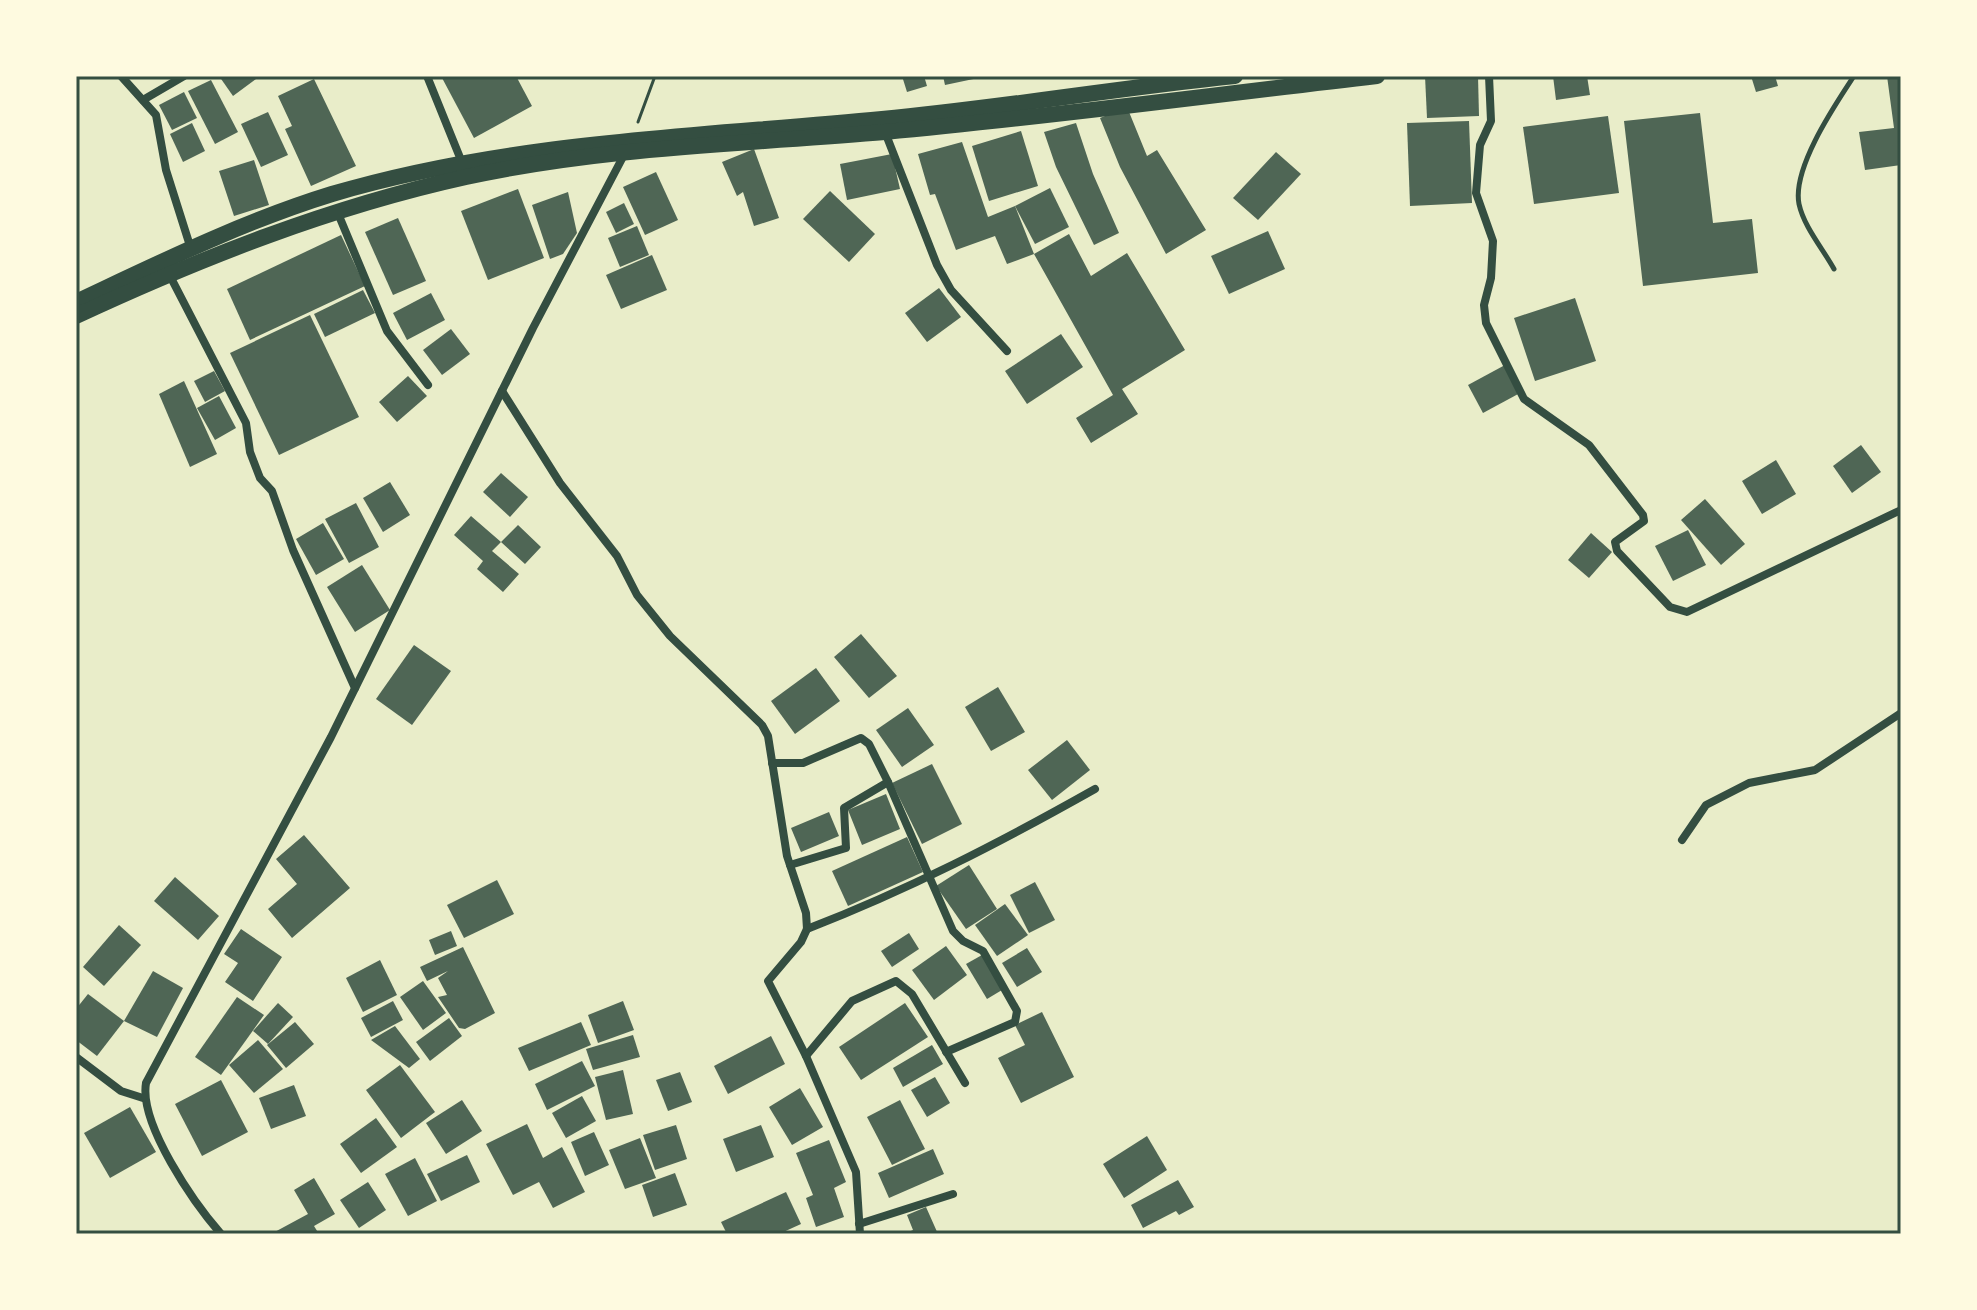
<svg xmlns="http://www.w3.org/2000/svg" width="1977" height="1310" font-family="Raleway,sans-serif">
<rect width="100%" height="100%" fill="#e9edc9"/>
<!-- building -->
<g fill="#4f6655">
<polygon points="219,76 260,76 233,96"/>
<polygon points="441,76 516,76 532,106 474,138"/>
<polygon points="902,76 924,76 927,86 907,92"/>
<polygon points="943,76 983,76 983,77 945,85"/>
<polygon points="1425,76 1478,76 1479,116 1427,118"/>
<polygon points="1553,76 1587,76 1590,95 1556,100"/>
<polygon points="1751,76 1775,76 1778,86 1756,92"/>
<polygon points="1887,76 1901,76 1901,165 1865,170 1859,132 1894,128"/>
<polygon points="314,79 356,166 311,186 285,129 292,126 278,96"/>
<polygon points="211,80 238,132 215,144 188,91"/>
<polygon points="184,92 197,118 172,130 159,105"/>
<polygon points="1127,107 1147,156 1157,150 1206,230 1166,254 1120,167 1100,118"/>
<polygon points="268,112 288,155 261,167 241,124"/>
<polygon points="1700,113 1713,223 1752,219 1758,273 1643,286 1624,121"/>
<polygon points="1608,116 1619,193 1534,204 1523,127"/>
<polygon points="1469,121 1472,203 1410,206 1407,123"/>
<polygon points="192,123 205,151 183,162 170,134"/>
<polygon points="1076,123 1093,174 1119,233 1094,245 1056,167 1044,132"/>
<polygon points="1021,131 1038,186 989,201 972,146"/>
<polygon points="962,142 988,217 1015,206 1034,254 1007,264 995,236 956,250 935,194 930,195 918,154"/>
<polygon points="754,149 779,218 754,226 743,192 737,196 722,162"/>
<polygon points="1276,152 1301,174 1258,220 1233,198"/>
<polygon points="892,154 900,189 847,200 840,164"/>
<polygon points="254,160 269,205 234,216 219,171"/>
<polygon points="656,172 678,220 645,235 623,187"/>
<polygon points="1050,188 1069,227 1035,244 1015,206"/>
<polygon points="518,189 544,258 488,280 461,211"/>
<polygon points="830,191 875,234 849,262 803,219"/>
<polygon points="568,192 577,233 563,254 550,259 532,205"/>
<polygon points="624,203 634,224 616,233 606,212"/>
<polygon points="398,218 426,281 393,295 365,232"/>
<polygon points="637,226 649,255 620,267 608,238"/>
<polygon points="1268,231 1285,269 1229,294 1211,256"/>
<polygon points="1069,234 1091,276 1127,253 1185,350 1122,389 1138,414 1091,443 1076,418 1113,395 1034,254"/>
<polygon points="341,235 365,286 250,340 227,289"/>
<polygon points="652,255 667,290 621,309 606,275"/>
<polygon points="939,288 961,317 927,342 905,313"/>
<polygon points="363,290 375,313 325,337 314,314"/>
<polygon points="431,293 445,320 407,340 393,313"/>
<polygon points="1575,298 1596,361 1535,381 1514,318"/>
<polygon points="310,315 359,417 279,455 230,353"/>
<polygon points="451,329 470,354 442,375 423,350"/>
<polygon points="1061,334 1083,367 1027,404 1005,371"/>
<polygon points="1505,365 1520,393 1483,413 1468,385"/>
<polygon points="214,371 225,391 205,402 194,381"/>
<polygon points="408,376 427,396 397,422 379,402"/>
<polygon points="184,381 217,454 190,467 159,394"/>
<polygon points="219,396 236,428 215,440 197,408"/>
<polygon points="1861,445 1881,472 1852,493 1833,466"/>
<polygon points="1776,460 1796,494 1762,514 1742,481"/>
<polygon points="501,473 528,497 510,517 483,492"/>
<polygon points="390,482 410,515 383,532 363,498"/>
<polygon points="1705,499 1745,544 1721,565 1681,520"/>
<polygon points="356,503 379,547 349,563 325,519"/>
<polygon points="471,516 501,542 518,525 541,547 525,564 501,542 492,551 519,574 503,592 477,569 483,561 454,535"/>
<polygon points="323,523 344,559 316,575 296,539"/>
<polygon points="1688,530 1706,565 1673,581 1655,546"/>
<polygon points="1591,533 1612,552 1589,578 1568,560"/>
<polygon points="362,565 390,610 355,632 327,587"/>
<polygon points="861,634 897,676 869,698 834,657"/>
<polygon points="414,645 451,671 412,725 376,699"/>
<polygon points="816,668 840,701 795,734 771,701"/>
<polygon points="998,687 1025,732 991,751 965,707"/>
<polygon points="908,708 934,745 902,767 876,730"/>
<polygon points="1067,740 1090,770 1052,800 1028,770"/>
<polygon points="932,764 962,824 922,844 892,783"/>
<polygon points="886,794 900,829 862,845 848,810"/>
<polygon points="829,812 839,836 801,852 791,828"/>
<polygon points="304,835 350,888 292,938 268,909 297,884 276,859"/>
<polygon points="907,837 923,872 848,906 832,871"/>
<polygon points="969,865 997,909 966,929 936,886"/>
<polygon points="175,877 219,916 198,940 154,901"/>
<polygon points="497,880 514,914 464,938 447,905"/>
<polygon points="1035,882 1055,920 1029,933 1010,895"/>
<polygon points="1005,904 1028,935 997,956 975,925"/>
<polygon points="119,925 141,945 104,986 83,967"/>
<polygon points="241,929 282,957 253,1001 225,982 238,963 224,954"/>
<polygon points="451,931 457,946 435,955 429,940"/>
<polygon points="909,933 919,949 892,967 881,951"/>
<polygon points="946,946 967,975 934,1000 912,970"/>
<polygon points="463,947 495,1013 465,1029 459,1028 438,997 447,995 438,978 448,971 427,981 420,967"/>
<polygon points="1027,948 1042,972 1017,987 1002,963"/>
<polygon points="982,955 1002,990 987,999 966,964"/>
<polygon points="380,960 397,995 363,1012 346,978"/>
<polygon points="153,971 183,988 157,1037 124,1021"/>
<polygon points="423,981 446,1013 423,1030 400,997"/>
<polygon points="88,994 124,1021 97,1056 76,1040 76,1009"/>
<polygon points="237,997 264,1015 221,1075 195,1057"/>
<polygon points="393,1001 403,1020 371,1037 361,1018"/>
<polygon points="623,1001 634,1030 598,1043 588,1015"/>
<polygon points="278,1003 293,1017 268,1044 253,1031"/>
<polygon points="905,1003 928,1037 861,1080 839,1047"/>
<polygon points="1042,1012 1074,1077 1021,1103 998,1058 1025,1045 1015,1025"/>
<polygon points="449,1018 462,1036 430,1061 416,1042"/>
<polygon points="295,1022 314,1044 286,1068 267,1045"/>
<polygon points="581,1022 591,1045 529,1071 518,1048"/>
<polygon points="395,1026 420,1059 409,1068 371,1040"/>
<polygon points="633,1035 640,1057 593,1070 586,1049"/>
<polygon points="771,1036 785,1064 728,1094 714,1066"/>
<polygon points="258,1040 283,1069 254,1093 229,1065"/>
<polygon points="932,1045 943,1064 903,1087 893,1068"/>
<polygon points="582,1061 595,1086 547,1110 535,1084"/>
<polygon points="400,1065 435,1112 401,1138 366,1090"/>
<polygon points="623,1070 633,1114 606,1120 595,1077"/>
<polygon points="680,1072 692,1102 668,1111 656,1080"/>
<polygon points="935,1077 950,1103 927,1117 911,1090"/>
<polygon points="221,1080 248,1132 202,1156 175,1104"/>
<polygon points="294,1085 306,1116 271,1129 259,1098"/>
<polygon points="800,1088 823,1127 792,1145 769,1107"/>
<polygon points="582,1096 596,1121 566,1138 552,1113"/>
<polygon points="462,1100 482,1131 446,1154 426,1123"/>
<polygon points="900,1100 925,1149 892,1165 867,1117"/>
<polygon points="130,1107 156,1152 110,1178 84,1133"/>
<polygon points="376,1118 397,1147 361,1173 340,1144"/>
<polygon points="527,1124 543,1158 562,1147 585,1192 553,1208 539,1182 513,1195 486,1144"/>
<polygon points="676,1125 687,1159 655,1170 643,1135"/>
<polygon points="761,1125 774,1157 736,1172 723,1139"/>
<polygon points="594,1132 609,1165 585,1176 571,1142"/>
<polygon points="1147,1136 1167,1170 1124,1198 1103,1164"/>
<polygon points="640,1138 656,1178 625,1189 609,1150"/>
<polygon points="829,1140 846,1182 834,1188 844,1217 816,1227 806,1198 813,1195 796,1153"/>
<polygon points="933,1149 944,1174 889,1198 878,1173"/>
<polygon points="467,1155 480,1182 441,1201 427,1174"/>
<polygon points="415,1158 437,1201 408,1216 385,1174"/>
<polygon points="675,1173 687,1205 653,1217 642,1185"/>
<polygon points="314,1178 335,1214 314,1226 319,1234 271,1234 308,1214 294,1190"/>
<polygon points="1178,1180 1194,1207 1179,1215 1176,1211 1143,1228 1131,1205"/>
<polygon points="368,1182 386,1210 359,1228 340,1200"/>
<polygon points="786,1192 801,1224 779,1234 727,1234 721,1222"/>
<polygon points="926,1207 938,1234 904,1234 913,1230 907,1215"/>
</g>
<g fill="none" stroke-linecap="round" stroke-linejoin="round">
<!-- path -->
<polyline stroke="#344e41" stroke-width="3" points="638,122 655,76"/>
<!-- service -->
<path stroke="#344e41" stroke-width="5" d="M1834,269C1823,249 1804,227 1799,204C1792,168 1835,105 1854,76"/>
<!-- minor -->
<g stroke="#344e41" stroke-width="8">
<polyline points="121,76 156,115 166,170 191,249"/>
<polyline points="427,76 463,165"/>
<polyline points="1489,76 1491,121 1480,145 1476,193 1493,241 1491,278 1484,305 1486,323 1524,399 1589,445 1643,515 1644,521 1615,542 1617,551 1670,607 1687,612 1901,510"/>
<polyline points="143,100 184,76"/>
<polyline points="885,132 937,265 951,290 1007,351"/>
<polyline points="337,211 387,331 428,385"/>
<polyline points="169,274 246,423 250,452 260,478 272,491 293,550 355,688"/>
<polyline points="502,391 560,483 617,556 637,595 670,636 762,725 768,736 787,856 806,913 807,929 801,942 768,981 806,1056 856,1172 860,1234"/>
<polyline points="772,763 803,763 861,738 869,744 888,782 844,808 846,848 790,865"/>
<polyline points="888,782 953,931 963,941 983,951 1017,1011 1015,1022 946,1052"/>
<polyline points="1682,840 1706,805 1749,783 1815,770 1901,713"/>
<path d="M807,929C908,890 1001,842 1095,789"/>
<polyline points="806,1056 852,1001 896,981 912,994 965,1083"/>
<polyline points="76,1057 121,1091 143,1098"/>
<polyline points="859,1224 953,1194"/>
<path d="M221,1234C194,1203 139,1124 146,1083L331,737L533,328L625,153"/>
</g>
<!-- trunk -->
<g stroke="#344e41" stroke-width="16">
<path d="M76,302C159,263 244,221 332,194C511,141 697,137 882,119C1000,108 1117,88 1235,76"/>
<path d="M76,316C201,258 330,207 466,177C603,147 745,144 885,132C1049,117 1213,95 1377,76"/>
</g>
</g>
<!-- border -->
<rect width="1977" height="1310" fill="none" stroke="#fefae0" stroke-width="156"/>
<rect x="78" y="78" width="1821" height="1154" fill="none" stroke="#344e41" stroke-width="3"/>
</svg>
